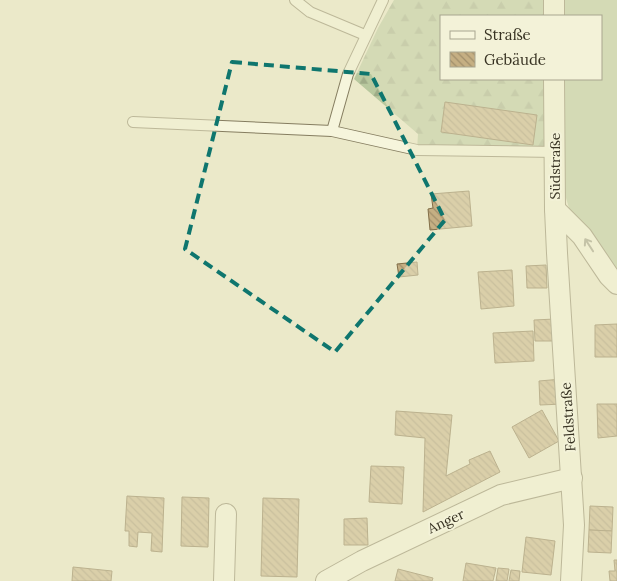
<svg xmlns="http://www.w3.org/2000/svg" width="617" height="581" font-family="Lora,serif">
<defs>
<pattern id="forest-firs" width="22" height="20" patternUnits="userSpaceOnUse" patternTransform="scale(1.25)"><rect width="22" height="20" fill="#b8c89e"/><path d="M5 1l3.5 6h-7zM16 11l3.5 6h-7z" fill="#9fac88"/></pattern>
<pattern id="building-back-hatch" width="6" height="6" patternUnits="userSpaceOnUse" patternTransform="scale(1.25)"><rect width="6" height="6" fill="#c5af83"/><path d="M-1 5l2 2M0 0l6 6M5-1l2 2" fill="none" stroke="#a18f6b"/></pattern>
</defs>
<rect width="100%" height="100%" fill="#ebe9c9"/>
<!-- forest -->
<path fill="url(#forest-firs)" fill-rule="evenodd" d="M394,0H617V36L615,63L555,152L417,150L418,134L354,79L378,28ZM441,16H601V79H441Z"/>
<!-- garden -->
<polygon fill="#b8c89e" points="560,0 617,0 617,276 577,235 561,181 560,79 601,79 601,16 560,16"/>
<!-- building -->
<g fill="url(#building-back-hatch)" stroke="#826e48">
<polygon points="445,102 537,115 533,145 441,132"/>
<polygon points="469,191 472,226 430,230 428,209 433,208 431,194"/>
<polygon points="417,262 418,275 399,277 397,264"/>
<polygon points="546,265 547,288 527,288 526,266"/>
<polygon points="512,270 514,306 481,309 478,272"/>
<polygon points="555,319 556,341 535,341 534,320"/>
<polygon points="617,324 617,357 595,357 595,325"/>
<polygon points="533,331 534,361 495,363 493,333"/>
<polygon points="562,379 563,404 540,405 539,381"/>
<polygon points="597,404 617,404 617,436 598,438"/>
<polygon points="542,410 559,441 529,458 512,427"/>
<polygon points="396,411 452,415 446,476 470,464 469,460 490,451 500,472 423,512 425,438 395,435"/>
<polygon points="371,466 404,467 402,504 369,502"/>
<polygon points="127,496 164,498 162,552 151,551 152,533 138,532 137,547 129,546 129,531 125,531"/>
<polygon points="182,497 209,498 208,547 181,546"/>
<polygon points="263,498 299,499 297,577 261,576"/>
<polygon points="590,506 613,507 612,531 589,530"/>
<polygon points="367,518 368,545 344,545 344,519"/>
<polygon points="589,530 612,531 611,553 588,552"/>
<polygon points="526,537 555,541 551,575 522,572"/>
<polygon points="614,560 617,560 617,581 610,581 609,571 615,571"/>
<polygon points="466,563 496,568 493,581 463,581"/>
<polygon points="73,567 112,571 111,581 72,581"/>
<polygon points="498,568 509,569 507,581 496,581"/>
<polygon points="398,569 433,578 432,581 395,581"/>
<polygon points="511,570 520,571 519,581 509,581"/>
</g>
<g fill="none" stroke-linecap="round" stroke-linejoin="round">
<!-- service casing -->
<g stroke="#857d60" stroke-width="12">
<g id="service">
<polyline points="295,0 310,12 365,35"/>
<polyline points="383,0 348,74 332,131 417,150 555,152"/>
<polyline points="133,122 332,131"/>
</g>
</g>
<!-- minor casing -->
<g stroke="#857d60" stroke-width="22">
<g id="minor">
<polyline points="554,0 554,16"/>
<polyline points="554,79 555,209 557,253 574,525 571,581"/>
<polyline points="555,209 582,236 609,276 617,284"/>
<polyline points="224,581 226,514"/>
<polyline points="326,581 362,561 501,495 572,478"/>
</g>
</g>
<!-- service -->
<use href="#service" stroke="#f6f5dc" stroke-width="10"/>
<!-- minor -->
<use href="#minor" stroke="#f6f5dc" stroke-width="20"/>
</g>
<!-- one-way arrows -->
<defs><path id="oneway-shaft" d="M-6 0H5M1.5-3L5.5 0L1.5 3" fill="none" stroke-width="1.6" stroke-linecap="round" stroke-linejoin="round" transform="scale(1.25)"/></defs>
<use stroke="#96947f" href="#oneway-shaft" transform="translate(589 245) rotate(-123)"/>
<!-- marked area -->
<path d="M0 0H617V581H0ZM232,62L371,74L445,220L335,352L185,249Z" fill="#ebe9c9" fill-opacity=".55" fill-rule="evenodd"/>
<path fill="none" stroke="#0f766e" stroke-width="4" stroke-dasharray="10 6" stroke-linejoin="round" d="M232,62L371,74L445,220L335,352L185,249Z"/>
<g text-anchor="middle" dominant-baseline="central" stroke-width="4" stroke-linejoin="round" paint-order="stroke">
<!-- street labels -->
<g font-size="14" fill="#373222" stroke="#f3f2d8">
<text transform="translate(555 166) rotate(-90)">Südstraße</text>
<text transform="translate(568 417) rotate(-94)">Feldstraße</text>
<text transform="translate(446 521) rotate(-25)">Anger</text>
</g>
</g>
<!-- legend -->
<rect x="440" y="15" width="162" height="65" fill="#f3f2d8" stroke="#a8a58f"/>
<rect x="450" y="31" width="25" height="8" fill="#f6f5dc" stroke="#a8a58f"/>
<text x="484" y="40" font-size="15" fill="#373222">Straße</text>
<rect x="450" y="52" width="25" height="15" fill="url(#building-back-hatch)" stroke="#a8a58f"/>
<text x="484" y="65" font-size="15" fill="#373222">Gebäude</text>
</svg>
